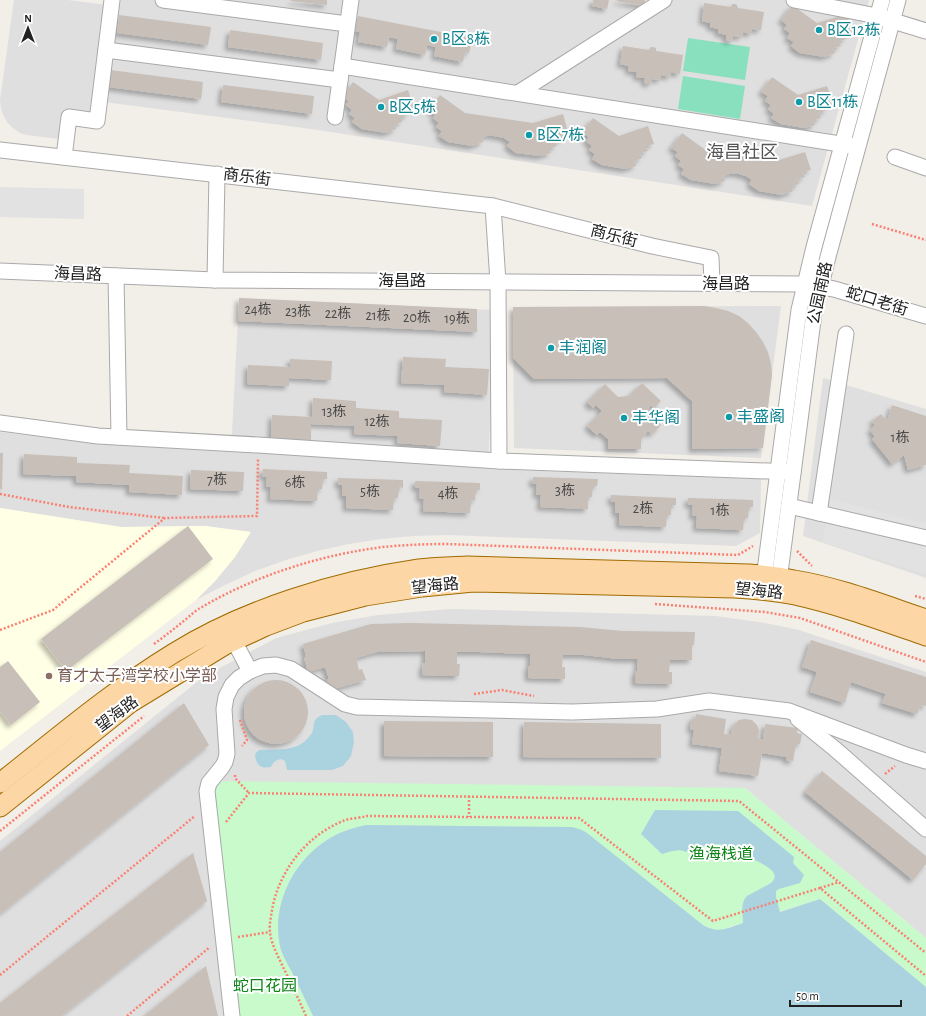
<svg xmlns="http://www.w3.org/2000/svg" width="926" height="1016" font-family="'Alegreya Sans','Noto Sans SC',sans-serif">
<defs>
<filter id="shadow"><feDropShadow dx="-3.5" dy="3.5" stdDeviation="2" flood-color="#0004"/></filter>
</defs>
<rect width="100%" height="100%" fill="#f2efe9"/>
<!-- residential -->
<g fill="#e0dfdf">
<polygon points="14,0 68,0 116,6 117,0 869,0 812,206 311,129 104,102 102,113 79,110 74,141 27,135 20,133 13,128 7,122 3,115 1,108 0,100"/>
<polygon points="239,298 495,310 488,469 761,479 760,533 736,546 447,535 414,536 381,539 349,544 317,551 286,560 255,571 225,585 196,600 216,580 250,532 205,526 121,527 0,508 0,432 97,444 231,452"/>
<polygon points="781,306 761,458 514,448 513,307"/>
<polygon points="823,378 926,409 926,578 803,536"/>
<polygon points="450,609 716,616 765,623 799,630 926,672 926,938 745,788 237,1016 0,1016 0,841 203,677 276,638 332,623 378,615"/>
</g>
<!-- education -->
<polygon fill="#ffffe5" points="0,508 121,527 205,526 251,532 235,557 216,580 196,600 0,751"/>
<!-- park -->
<path fill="#c8facc" d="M222,781L745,788L926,938V987L820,899L720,930C713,930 709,928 703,925L572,827L366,825C352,828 339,832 327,840C291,863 270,909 281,950C284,958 288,965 292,972C299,987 306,1001 313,1016H237L213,793Z"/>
<!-- pitch -->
<g fill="#88e0be">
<polygon points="688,38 750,47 745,80 683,71"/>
<polygon points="683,76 745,86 740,119 678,109"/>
</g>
<!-- parking -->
<g fill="#e2e2e2">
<polygon points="0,187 84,189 84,219 0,217"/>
<polygon points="830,499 926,524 926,574 822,542"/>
</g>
<!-- water -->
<g fill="#aad3df">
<path d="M322,715H336L346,722L353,732L354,742L351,756L343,766L332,770H287L285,761L281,759C276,760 273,762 271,767C260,769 256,765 255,754L259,750C276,749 296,752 308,738C309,736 311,735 312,733C316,724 310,721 322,715Z"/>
<path d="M655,810L738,811L794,857L793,863L804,875L800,883L779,889L776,891V897L780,912L820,899L926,987V1016H313C306,1001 299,987 292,972C288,965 284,958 281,950C270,909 291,863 327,840C339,832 352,828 366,825L572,827L582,830L587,833L703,925C718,934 728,928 743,923C743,914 740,903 747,896L771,883C784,871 759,863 751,858H749L724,845C712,842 698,848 686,852C678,848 670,852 662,854L641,834Z"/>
</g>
<!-- building -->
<g fill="#c7bfb8" filter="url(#shadow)">
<polygon points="291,0 327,0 327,5 291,1"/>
<polygon points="593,0 609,0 607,9 592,6"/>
<polygon points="617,0 645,0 644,6 617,1"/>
<polygon points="704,3 731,7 732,4 735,4 737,5 738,8 764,12 761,30 752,29 752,34 743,32 742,37 733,36 733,41 726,40 726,35 718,33 718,29 710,27 710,23 702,21"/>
<polygon points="792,5 817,23 847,14 852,32 845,34 846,39 839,41 841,46 833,48 835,53 824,57 800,53 791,46 794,42 787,38 790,33 784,29 787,25 781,20"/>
<polygon points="119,15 211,27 208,45 117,33"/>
<polygon points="358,16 472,38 469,53 465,52 463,62 434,56 436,47 427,45 425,55 396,49 398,39 389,37 387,47 358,42 360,32 355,31"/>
<polygon points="230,30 323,43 321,60 228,47"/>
<polygon points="623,46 649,50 651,47 653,47 656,48 656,51 683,55 680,74 671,72 670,77 661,75 661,80 652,79 651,84 644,83 645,78 636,77 637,72 628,71 629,66 620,64"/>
<polygon points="110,70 203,82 201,99 108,87"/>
<polygon points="772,77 798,95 827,86 833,103 825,105 827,110 819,113 821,118 814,120 815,125 804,128 781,124 771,118 774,114 768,109 771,105 765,101 768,96 761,92"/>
<polygon points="353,82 379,100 408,90 414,108 407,110 408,115 401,117 402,122 395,124 396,129 386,133 362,129 352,122 355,118 349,114 352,110 346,105 349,101 343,97"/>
<polygon points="223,85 314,96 312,114 221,102"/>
<polygon points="440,95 465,113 533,123 563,114 568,132 561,134 563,139 555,141 557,146 549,148 551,153 540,156 516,153 507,146 510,142 504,138 489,135 482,138 483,142 472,146 448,142 439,136 442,131 436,127 439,123 433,118 436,114 429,110"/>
<polygon points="593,118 619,136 648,126 654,144 646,146 648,151 640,153 642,158 635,161 636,166 625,169 602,165 592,159 595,154 589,150 592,146 586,141 589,137 582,133"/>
<polygon points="682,133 707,151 776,161 805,152 811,170 803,172 805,177 798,179 799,184 792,186 793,191 782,195 759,191 749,184 752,180 746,176 739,174 731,173 724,176 725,181 715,184 691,180 681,174 684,169 678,165 681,161 675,156 678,152 671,148"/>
<polygon points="239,298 477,309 477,332 238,321"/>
<polygon points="704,306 716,308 728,311 739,316 748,323 756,332 763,342 768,352 771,364 772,375 763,448 692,449 692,401 667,378 534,379 513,358 513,307"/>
<polygon points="403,357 446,359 445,367 489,369 487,395 444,392 445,385 401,383"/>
<polygon points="290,359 332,361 331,380 289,378 289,386 247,384 248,365 290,367"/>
<polygon points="642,383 661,401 654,408 651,405 646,411 661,425 652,434 648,431 641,439 641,449 608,449 608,439 600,432 597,435 587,426 602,411 596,405 593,408 587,402 605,384 618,397 629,396"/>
<polygon points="313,398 356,401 356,408 399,411 399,418 442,420 440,446 397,443 398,436 354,434 355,426 311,424 311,440 271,438 272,415 312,417"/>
<polygon points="892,405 926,416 926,465 908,470 904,455 892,464 872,439 875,437 870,430 875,425 872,421 881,414 887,421"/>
<polygon points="0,453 3,453 2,489 0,489"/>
<polygon points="24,454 77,457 77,463 130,465 129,473 183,476 182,495 129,492 129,485 76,482 76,476 23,474"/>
<polygon points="263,469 327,472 327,479 323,479 322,489 318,489 317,501 270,499 271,487 266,487 267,477 262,476"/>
<polygon points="191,470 244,472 243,491 190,489"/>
<polygon points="533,477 598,479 597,486 593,486 592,497 588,497 588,509 540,507 541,495 536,495 537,484 532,484"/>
<polygon points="338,478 403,480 403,488 399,487 398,498 394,498 393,510 346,508 346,496 342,496 342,485 338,485"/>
<polygon points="415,481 480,483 480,490 476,490 475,501 471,500 470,513 423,511 424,499 419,498 420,488 415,488"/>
<polygon points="611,495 676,498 676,505 671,505 671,515 667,515 666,527 619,525 619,513 615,513 615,502 611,502"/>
<polygon points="688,498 753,500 753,507 749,507 748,518 744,518 743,530 696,528 697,516 692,516 693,505 688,505"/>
<polygon points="188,526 213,559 66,671 41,639"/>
<polygon points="411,623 580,627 623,631 695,632 694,645 692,645 692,660 670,660 669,672 672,672 672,684 635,683 635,671 637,672 638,659 619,659 584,655 563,655 562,667 565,667 565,679 528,678 528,666 530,666 530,654 479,652 457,652 457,664 460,664 459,676 422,675 423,663 425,664 425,651 377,652 356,658 359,670 362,669 366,680 330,690 327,680 329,679 325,667 308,672 304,658 306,657 303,644 371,624"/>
<polygon points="811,640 926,677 926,706 921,705 917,714 882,703 886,694 851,682 845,703 810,692 817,672 802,667"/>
<polygon points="8,661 40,702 11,725 0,711 0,667"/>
<circle cx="276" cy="712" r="32"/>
<polygon points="184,703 209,745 0,914 0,852"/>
<polygon points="696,714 726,719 724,734 731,735 732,729 734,725 739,720 745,719 752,720 757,725 759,730 758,739 763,739 765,724 798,728 797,733 802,734 800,744 796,744 793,761 786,760 786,757 762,753 758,776 719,771 722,748 692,744 694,730 690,729 692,718 695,719"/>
<polygon points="384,721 493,722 493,757 384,756"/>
<polygon points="524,722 661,724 661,758 523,757"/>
<polygon points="822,771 926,856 926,864 913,880 805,792"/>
<polygon points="193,853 207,901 61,1016 0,1016 0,1003"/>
<polygon points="206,966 218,1016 144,1016"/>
</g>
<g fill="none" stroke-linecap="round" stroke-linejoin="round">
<!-- minor casing -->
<g stroke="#a9a9a9" stroke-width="17">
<g id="minor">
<polyline points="163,0 347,24"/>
<polyline points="794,0 877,16 926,31"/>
<polyline points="106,50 340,80"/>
<polyline points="342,66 853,146"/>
<polyline points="518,93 664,0"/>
<polyline points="335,117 351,0"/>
<polyline points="0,150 493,206 652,246 711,258 712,283"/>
<polyline points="64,157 69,117 97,121 112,0"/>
<polyline points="895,157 926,168"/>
<polyline points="493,206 498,282 499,461"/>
<polyline points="0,271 215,280 805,284 834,289 926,316"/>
<polyline points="116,276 119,437"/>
<polyline points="215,280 217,174"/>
<polyline points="0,423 98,436 258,445 499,461 793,472"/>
<polyline points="789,506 926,538"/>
<polyline points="819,513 846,334"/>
<polyline points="763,586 799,310 814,247 882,0"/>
<polyline points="778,588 814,313 829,253 898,0"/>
<polyline points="234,641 250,671"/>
<polyline points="798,719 835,749 926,829"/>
<polyline points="232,1016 207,791 209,783 222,767 225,762 227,754 224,709 226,697 232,685 239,678 250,671 263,666 276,665 291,669 345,704 357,707 572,712 657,709 709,701 789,711 906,755 926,761"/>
</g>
</g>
<!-- major casing -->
<g stroke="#a06b00" stroke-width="21">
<g id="major">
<path d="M0,783C57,738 112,691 174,653C245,609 336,581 419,569C435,567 451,567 467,566L749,574C764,575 779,577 794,580C838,587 884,605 926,619"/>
<path d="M0,807L130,703L225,645L266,626L303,612L365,596L422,587L473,582L734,588C754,589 774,591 795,595C840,605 883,621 926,636"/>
</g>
</g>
<!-- path -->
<g stroke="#fa8072" stroke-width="2.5" stroke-dasharray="2 2" stroke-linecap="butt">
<polyline points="872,224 926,240"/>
<polyline points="0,494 69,507 164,518"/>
<polyline points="797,551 812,566"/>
<polyline points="915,596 926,599"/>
<polyline points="655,604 765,612 800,618 926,662"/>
<polyline points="0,630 53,610 165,518 257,516 258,459"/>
<path d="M154,644C165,636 175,628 185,620C191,615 196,610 202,607C257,575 320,555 383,547C404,545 425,544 447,544L738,555L753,546"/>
<polyline points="474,694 502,690 534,696"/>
<polyline points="240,720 247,740 242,746"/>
<polyline points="885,774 895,766"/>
<polyline points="235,775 235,778 249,793"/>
<polyline points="469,796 469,817"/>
<polyline points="226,822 249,793 739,801 926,953"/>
<polyline points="0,831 144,716"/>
<polyline points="820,888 839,882"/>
<polyline points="238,937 270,932"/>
<polyline points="0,975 195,816"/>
<polyline points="127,1016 210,947"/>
<path d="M306,1016C299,1000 292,985 284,969C279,958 271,944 270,932C269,925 271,917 272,910C279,871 306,836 343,821C350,818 360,818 367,816L579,818L713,921L820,888L926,976"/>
</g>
<!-- minor -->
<use href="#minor" stroke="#fff" stroke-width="15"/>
<!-- major -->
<use href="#major" stroke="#fcd6a4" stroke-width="19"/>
</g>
<!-- markers -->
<g fill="#0f9aa8" stroke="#fff" stroke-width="1.5">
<circle cx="819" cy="30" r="4"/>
<circle cx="434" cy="39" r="4"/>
<circle cx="799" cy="102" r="4"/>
<circle cx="381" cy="107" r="4"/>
<circle cx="529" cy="135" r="4"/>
<circle cx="551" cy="348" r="4"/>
<circle cx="729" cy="417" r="4"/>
<circle cx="624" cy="418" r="4"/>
</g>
<circle fill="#8d6e63" stroke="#fff" stroke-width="1.5" cx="49" cy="676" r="4"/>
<g text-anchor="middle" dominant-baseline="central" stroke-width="4" stroke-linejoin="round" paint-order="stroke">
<!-- number labels -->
<g font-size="14" fill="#4b4948">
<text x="258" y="310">24栋</text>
<text x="298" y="312">23栋</text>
<text x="338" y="314">22栋</text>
<text x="378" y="316">21栋</text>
<text x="417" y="318">20栋</text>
<text x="457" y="319">19栋</text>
<text x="334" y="412">13栋</text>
<text x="377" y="422">12栋</text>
<text x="900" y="438">1栋</text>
<text x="217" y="480">7栋</text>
<text x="295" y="483">6栋</text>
<text x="565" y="491">3栋</text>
<text x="370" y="492">5栋</text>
<text x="448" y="494">4栋</text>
<text x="643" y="509">2栋</text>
<text x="720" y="511">1栋</text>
</g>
<!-- culture labels -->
<g font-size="16" fill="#0d838f" stroke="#fff" text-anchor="start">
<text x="827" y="30">B区12栋</text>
<text x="442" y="39">B区8栋</text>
<text x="807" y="102">B区11栋</text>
<text x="389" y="107">B区5栋</text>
<text x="537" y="135">B区7栋</text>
<text x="559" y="348">丰润阁</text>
<text x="737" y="417">丰盛阁</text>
<text x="632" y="418">丰华阁</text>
</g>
<!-- street labels -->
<g font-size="16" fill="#222" stroke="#fff">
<text transform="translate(247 177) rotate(7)">商乐街</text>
<text transform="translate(614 236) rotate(14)">商乐街</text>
<text transform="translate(78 274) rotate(2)">海昌路</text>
<text x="402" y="281">海昌路</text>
<text x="726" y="284">海昌路</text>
<text transform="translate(820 293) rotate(-78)">公园南路</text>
<text transform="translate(877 301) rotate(17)">蛇口老街</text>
<text transform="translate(435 586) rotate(-6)">望海路</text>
<text transform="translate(759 591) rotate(6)">望海路</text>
<text transform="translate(117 714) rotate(-37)">望海路</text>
</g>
<!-- education labels -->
<g font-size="16" fill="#785e54" stroke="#fff" text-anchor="start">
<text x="57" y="676">育才太子湾学校小学部</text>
</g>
<!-- park labels -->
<g font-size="16" fill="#0c8416" stroke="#fff">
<text x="721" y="854">渔海栈道</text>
<text x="265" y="986">蛇口花园</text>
</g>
<!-- quarter labels -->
<g font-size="18" fill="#555" stroke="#fff">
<text x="742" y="153">海昌社区</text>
</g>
</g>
<!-- north arrow -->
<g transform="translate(28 28)" stroke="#ffffff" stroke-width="3" paint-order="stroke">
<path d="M0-3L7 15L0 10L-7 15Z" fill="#222222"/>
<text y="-6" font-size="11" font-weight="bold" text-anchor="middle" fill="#222222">N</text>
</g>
<!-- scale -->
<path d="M790 1000v6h111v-6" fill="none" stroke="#222222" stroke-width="2"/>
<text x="796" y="1000" font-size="12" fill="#222222" stroke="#ffffff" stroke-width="3" paint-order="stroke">50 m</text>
</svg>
